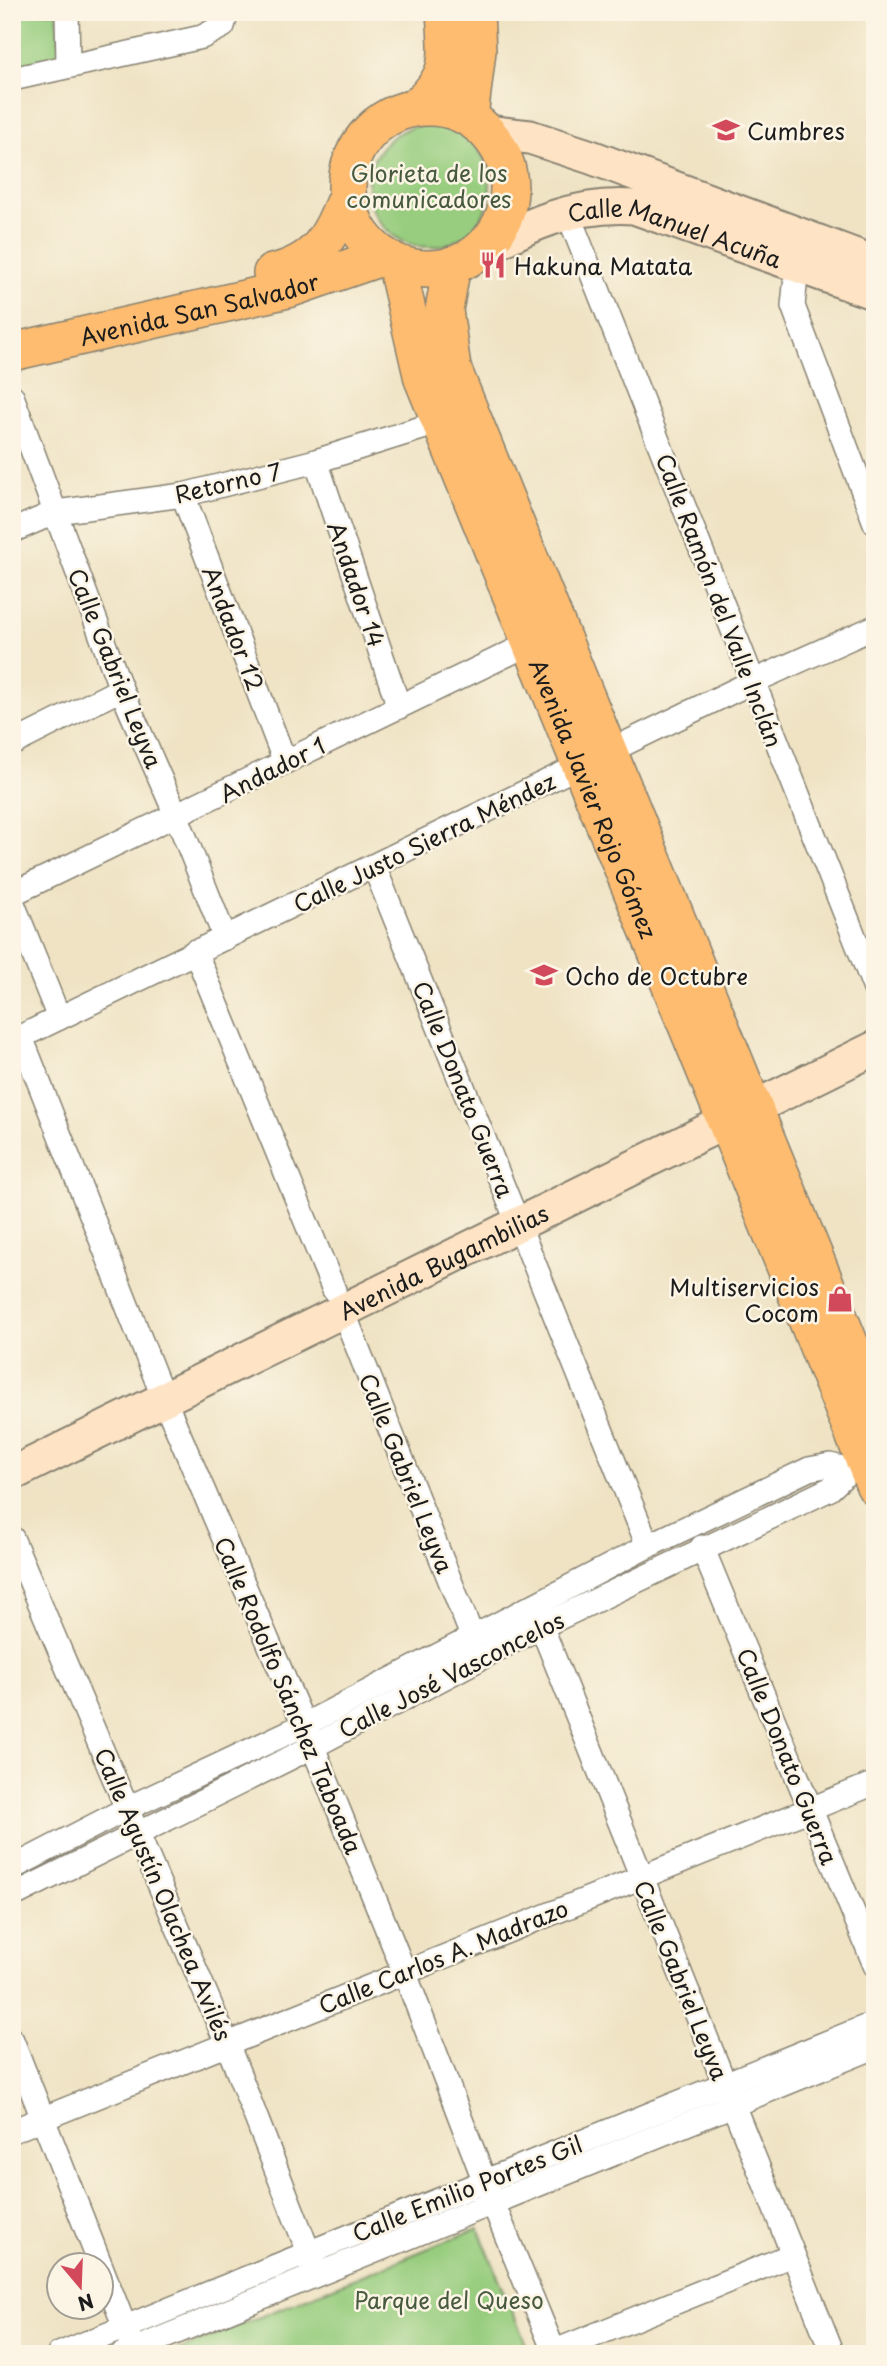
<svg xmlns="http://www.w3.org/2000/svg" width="887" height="2366" font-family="'Playpen Sans',sans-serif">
<rect width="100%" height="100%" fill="#fcf5e5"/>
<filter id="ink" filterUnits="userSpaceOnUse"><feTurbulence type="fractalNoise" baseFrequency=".0143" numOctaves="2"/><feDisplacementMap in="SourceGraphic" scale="14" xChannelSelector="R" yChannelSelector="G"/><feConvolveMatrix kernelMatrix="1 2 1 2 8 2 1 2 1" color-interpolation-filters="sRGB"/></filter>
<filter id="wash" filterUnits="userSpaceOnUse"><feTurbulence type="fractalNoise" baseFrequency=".00686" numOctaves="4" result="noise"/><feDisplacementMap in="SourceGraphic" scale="28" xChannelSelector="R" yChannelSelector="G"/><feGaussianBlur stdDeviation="1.57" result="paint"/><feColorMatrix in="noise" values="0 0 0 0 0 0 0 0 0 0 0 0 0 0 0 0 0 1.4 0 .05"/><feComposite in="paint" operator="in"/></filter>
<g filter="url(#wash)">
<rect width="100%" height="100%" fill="#efe3c4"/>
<!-- green -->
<g fill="#98cd7f" stroke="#5a744e" stroke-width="2">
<polygon points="12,12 57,12 61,60 12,71"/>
<circle cx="429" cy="186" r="61"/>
<polygon points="478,2228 526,2344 502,2354 169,2354"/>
</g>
</g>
<g filter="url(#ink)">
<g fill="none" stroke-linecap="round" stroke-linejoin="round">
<!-- street casing -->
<g stroke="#868070" stroke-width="26">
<g id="street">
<polyline points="67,12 68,65"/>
<polyline points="12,79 202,37 223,26 227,12"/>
<polyline points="567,211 875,989"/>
<polyline points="797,266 793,306 875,523"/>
<polyline points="12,396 121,689 177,817 225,938"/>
<polyline points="316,461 399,707"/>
<polyline points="183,495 285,762"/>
<polyline points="12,531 56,512 183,495 316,461 441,422"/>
<polyline points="12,744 121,689"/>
<polyline points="374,866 648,1546"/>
<polyline points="12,894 531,643"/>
<polyline points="12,901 59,1018"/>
<polyline points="195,951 334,1290"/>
<polyline points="21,1037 164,1399 304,1725 404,1971 493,2203 555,2354"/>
<polyline points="12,1041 752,682 875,627"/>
<polyline points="343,1311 472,1636"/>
<polyline points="12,1538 228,2046 314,2266"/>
<polyline points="702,1547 875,1965"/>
<polyline points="536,1613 833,2354"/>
<polyline points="12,1868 128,1808 304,1725 648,1546 809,1469 830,1465 850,1470"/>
<polyline points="12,1896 312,1747 542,1626 830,1489 850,1470 866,1465"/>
<polyline points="12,2040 130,2340"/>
<polyline points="12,2131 875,1783"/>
<polyline points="59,2354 875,2023"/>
<polyline points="123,2354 875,2047"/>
<polyline points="548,2354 792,2255"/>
</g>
</g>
<!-- secondary casing -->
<g stroke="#868070" stroke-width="37">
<g id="secondary">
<polyline points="486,132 530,137 591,157 875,263"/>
<path id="s1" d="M476,254C526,225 574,203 634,207L875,293"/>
<path id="s2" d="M12,1474L875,1048"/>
</g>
</g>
<!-- primary casing -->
<g stroke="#868070" stroke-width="40">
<g id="primary">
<path d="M417,107C453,73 448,59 445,12"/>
<circle cx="428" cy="188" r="81"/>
<polyline points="469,117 477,51 475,12"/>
<path id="s3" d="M396,263L423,379L875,1486"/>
<polyline points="452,265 444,310 452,368 875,1406"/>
<path d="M272,273C319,262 329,238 347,196"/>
<path id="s4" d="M12,352L288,289L384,256"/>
</g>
</g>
<!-- street -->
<use href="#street" stroke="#fff" stroke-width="23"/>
<!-- secondary -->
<use href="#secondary" stroke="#fee4c5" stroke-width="33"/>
<!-- primary -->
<use href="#primary" stroke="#fdbc6f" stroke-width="37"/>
</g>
</g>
<!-- icons -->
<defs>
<g id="school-bare" transform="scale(2.1)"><path d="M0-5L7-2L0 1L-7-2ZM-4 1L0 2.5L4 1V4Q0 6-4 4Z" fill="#d1495b" stroke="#fcf5e5" stroke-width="2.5" paint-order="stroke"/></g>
<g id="restaurant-bare" transform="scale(2.1)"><path d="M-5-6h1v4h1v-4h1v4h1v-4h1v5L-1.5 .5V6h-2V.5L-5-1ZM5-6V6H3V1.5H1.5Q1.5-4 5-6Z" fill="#d1495b" stroke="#fcf5e5" stroke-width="2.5" paint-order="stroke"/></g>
<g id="shop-bare" transform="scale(2.1)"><path d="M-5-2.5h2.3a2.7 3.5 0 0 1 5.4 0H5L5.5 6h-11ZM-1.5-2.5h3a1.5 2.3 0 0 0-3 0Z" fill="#d1495b" stroke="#fcf5e5" stroke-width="2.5" paint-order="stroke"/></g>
</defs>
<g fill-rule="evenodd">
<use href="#school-bare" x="726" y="130"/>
<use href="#restaurant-bare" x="493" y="265"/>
<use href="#school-bare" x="544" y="975"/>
<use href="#shop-bare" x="840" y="1299"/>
</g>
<g text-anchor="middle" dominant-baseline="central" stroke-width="5" stroke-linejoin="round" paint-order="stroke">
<!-- poi labels -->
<g font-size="23" fill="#1c1c1c" stroke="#fcf5e5" text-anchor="start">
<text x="747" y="130">Cumbres</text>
<text x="514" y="265">Hakuna Matata</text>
<text x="565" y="975">Ocho de Octubre</text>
<text x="819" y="1286" text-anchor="end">Multiservicios<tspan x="819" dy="26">Cocom</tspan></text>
</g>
<!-- park labels -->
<g font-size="23" fill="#475a3f" stroke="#fcf5e5">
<text x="429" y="172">Glorieta de los<tspan x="429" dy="26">comunicadores</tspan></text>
<text x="449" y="2299">Parque del Queso</text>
</g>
<!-- street labels -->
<g font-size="23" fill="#1c1c1c" stroke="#fcf5e5">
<text stroke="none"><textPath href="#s1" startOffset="212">Calle Manuel Acuña</textPath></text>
<text stroke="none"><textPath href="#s4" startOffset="192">Avenida San Salvador</textPath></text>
<text transform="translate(228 482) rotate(-13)">Retorno 7</text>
<text transform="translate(357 584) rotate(71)">Andador 14</text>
<text transform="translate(720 600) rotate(69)">Calle Ramón del Valle Inclán</text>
<text transform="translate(234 628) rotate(69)">Andador 12</text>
<text transform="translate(116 668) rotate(68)">Calle Gabriel Leyva</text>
<text transform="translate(272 769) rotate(-27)">Andador 1</text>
<text stroke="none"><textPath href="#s3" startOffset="572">Avenida Javier Rojo Gómez</textPath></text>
<text transform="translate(424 842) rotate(-26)">Calle Justo Sierra Méndez</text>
<text transform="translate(464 1089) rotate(68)">Calle Donato Guerra</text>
<text stroke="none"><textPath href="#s2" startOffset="481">Avenida Bugambilias</textPath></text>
<text transform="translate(407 1473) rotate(68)">Calle Gabriel Leyva</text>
<text transform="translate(451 1674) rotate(-27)">Calle José Vasconcelos</text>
<text transform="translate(289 1695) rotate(67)">Calle Rodolfo Sánchez Taboada</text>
<text transform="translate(788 1756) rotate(68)">Calle Donato Guerra</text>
<text transform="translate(164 1894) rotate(67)">Calle Agustín Olachea Avilés</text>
<text transform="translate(443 1956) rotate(-22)">Calle Carlos A. Madrazo</text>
<text transform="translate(682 1980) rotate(68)">Calle Gabriel Leyva</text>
<text transform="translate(467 2188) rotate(-22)">Calle Emilio Portes Gil</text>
</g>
</g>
<!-- margin -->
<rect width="887" height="2366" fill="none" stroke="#fcf5e5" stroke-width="42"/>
<!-- north arrow -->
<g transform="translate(80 2286) rotate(161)"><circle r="33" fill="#fcf5e5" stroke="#a29e95" stroke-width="2"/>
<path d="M0-5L12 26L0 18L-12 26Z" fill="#d1495b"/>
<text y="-10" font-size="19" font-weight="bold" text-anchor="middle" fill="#1c1c1c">N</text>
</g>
</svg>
